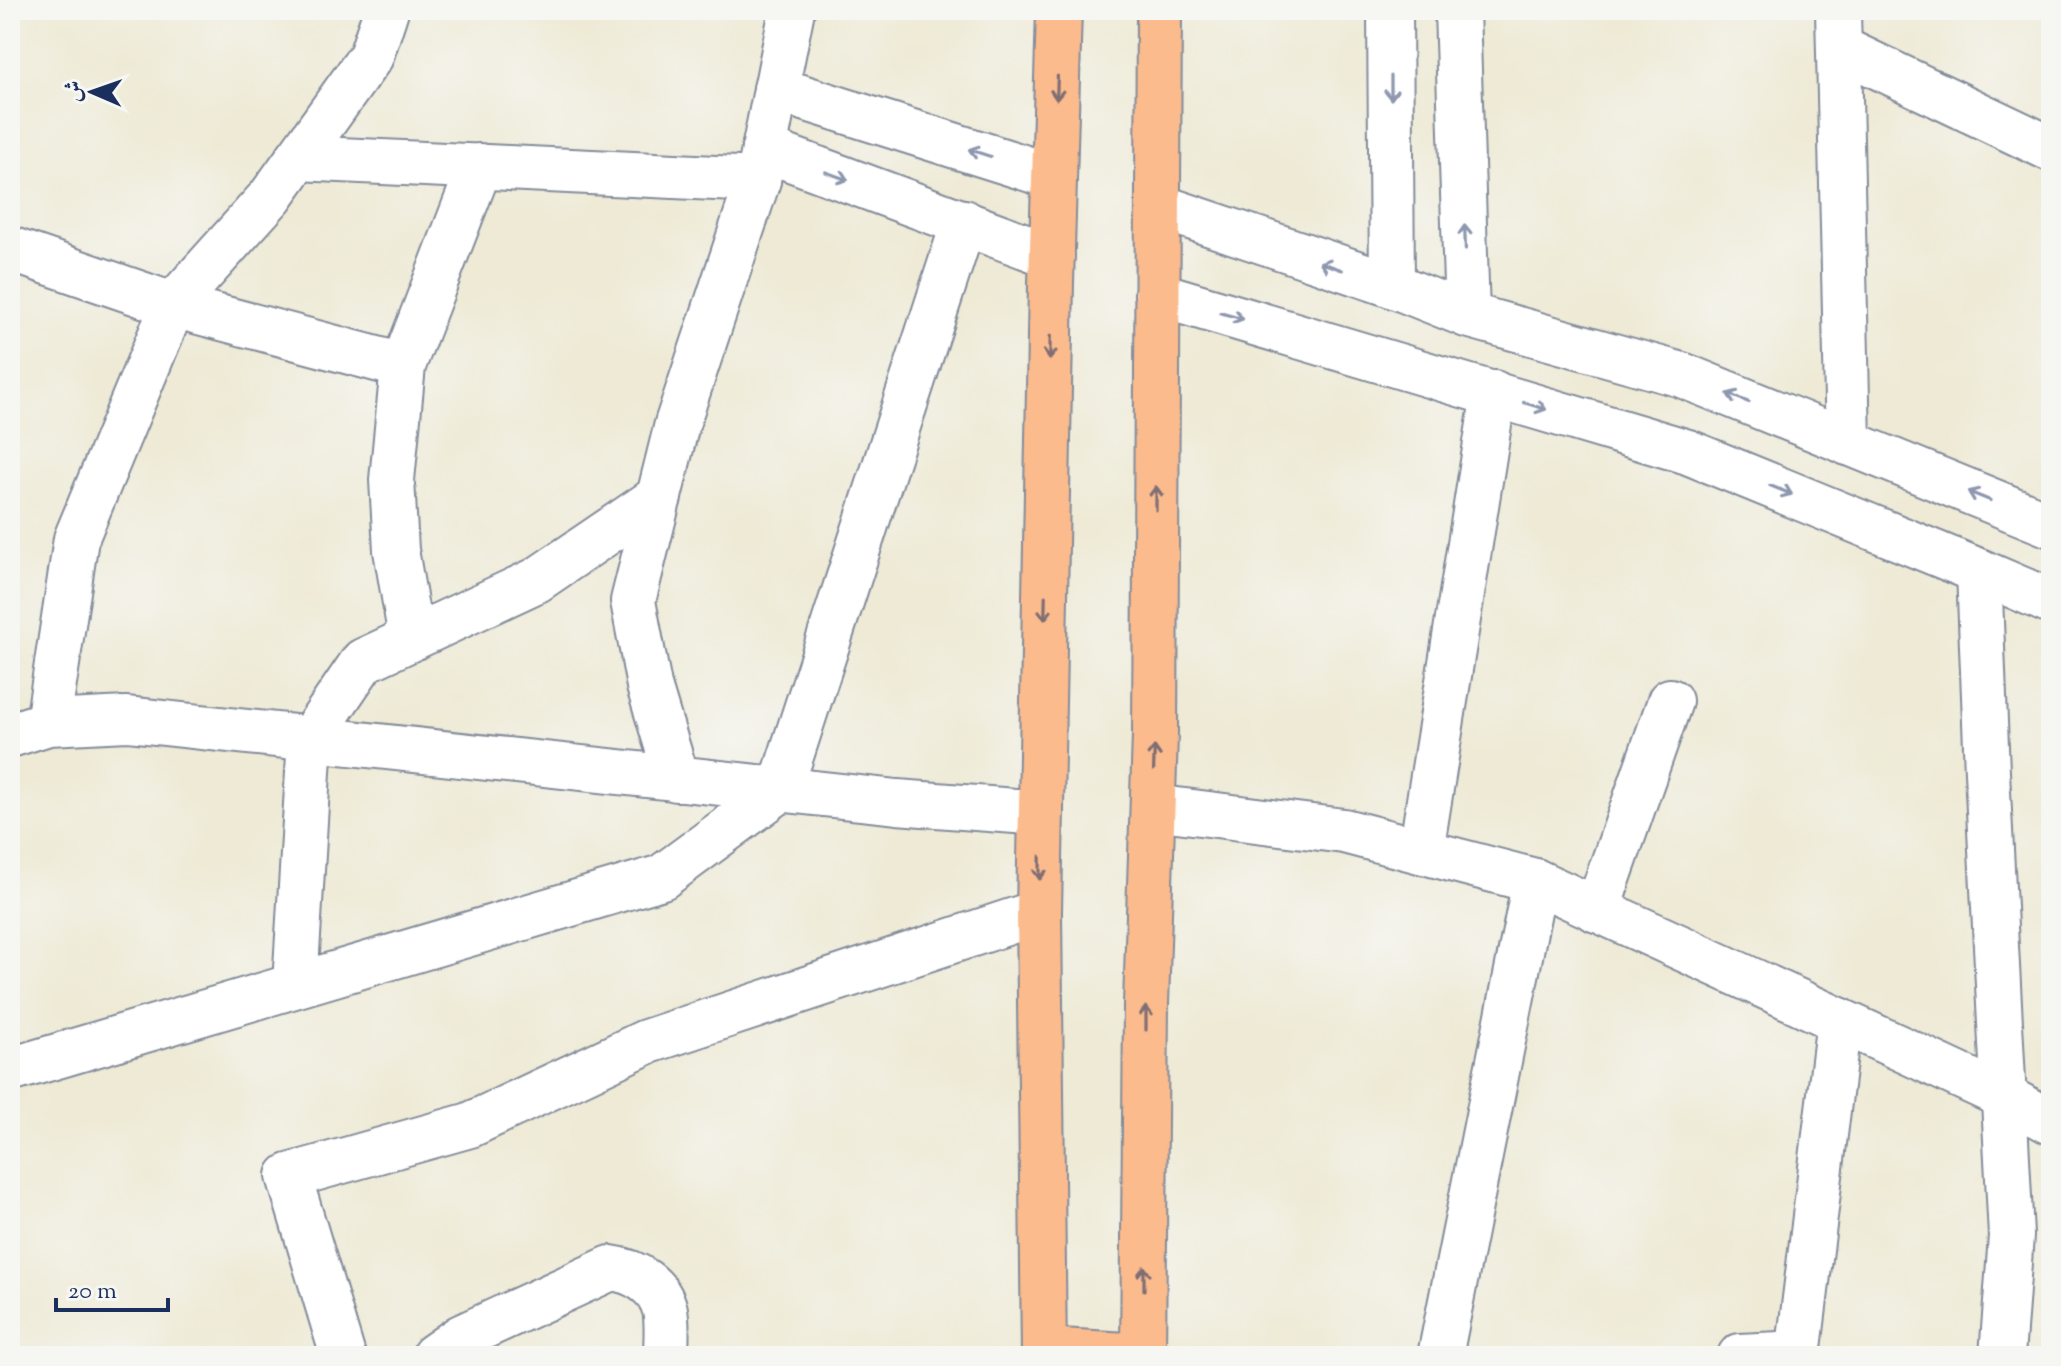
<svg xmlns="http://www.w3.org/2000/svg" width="2061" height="1366" font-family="'Sorts Mill Goudy',Amiri,serif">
<rect width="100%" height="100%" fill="#f6f6f2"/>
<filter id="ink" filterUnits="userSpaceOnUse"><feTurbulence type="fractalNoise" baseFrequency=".0125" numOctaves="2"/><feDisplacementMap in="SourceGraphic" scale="16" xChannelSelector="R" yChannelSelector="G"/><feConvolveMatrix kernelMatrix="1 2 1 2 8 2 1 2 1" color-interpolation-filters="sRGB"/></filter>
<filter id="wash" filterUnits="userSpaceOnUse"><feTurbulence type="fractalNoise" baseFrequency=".006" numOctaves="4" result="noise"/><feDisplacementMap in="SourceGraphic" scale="32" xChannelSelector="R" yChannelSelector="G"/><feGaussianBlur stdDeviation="1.8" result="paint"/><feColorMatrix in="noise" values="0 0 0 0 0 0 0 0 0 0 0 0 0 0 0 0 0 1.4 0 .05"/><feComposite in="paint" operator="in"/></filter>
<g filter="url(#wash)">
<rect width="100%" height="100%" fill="#eeead6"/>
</g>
<g filter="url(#ink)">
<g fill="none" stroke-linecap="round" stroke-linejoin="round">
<!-- minor casing -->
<g stroke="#848c9a" stroke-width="48">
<g id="minor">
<polyline points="1390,10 1392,285"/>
<polyline points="1457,10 1467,315"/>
<polyline points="1838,10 1848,443"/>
<polyline points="1839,48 2051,149"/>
<polyline points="776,89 1054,177"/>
<polyline points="764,149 1052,256"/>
<polyline points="298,158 758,180"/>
<polyline points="1158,206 1392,285 1467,315 1682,375 2051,525"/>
<polyline points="10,249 173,305 403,366"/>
<polyline points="1157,294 1688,452 1979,571 2051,602"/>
<polyline points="1979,571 1987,772 2011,1236 2002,1356"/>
<polyline points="411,638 396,550 392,480 403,366 480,166"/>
<polyline points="48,723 76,539 173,305 271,196 371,56 386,10"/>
<polyline points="10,735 48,723 127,719 897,802 1041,813"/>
<polyline points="677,779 649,686 633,601 677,424 758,180 792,10"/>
<polyline points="1153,807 1344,831 1535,881 1915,1055 2003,1096 2051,1122"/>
<polyline points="1421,851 1494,393"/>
<polyline points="1597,910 1670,701"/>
<polyline points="295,985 310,739 363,661 537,580 659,497"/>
<polyline points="10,1070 662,877 780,790 964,222"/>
<polyline points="343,1356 289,1176 470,1125 646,1042 1039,912"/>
<path d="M434,1356L461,1337L611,1268C635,1271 659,1285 665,1310C668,1324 666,1342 666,1356"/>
<polyline points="1440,1356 1535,881"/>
<polyline points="1740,1356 1799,1353"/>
<polyline points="1798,1356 1839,1020"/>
</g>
</g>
<!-- major casing -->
<g stroke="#848c9a" stroke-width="48">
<g id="major">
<polyline points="1044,1350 1143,1356"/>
<polyline points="1044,1356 1039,912 1051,283 1059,10"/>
<polyline points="1143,1356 1146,1004 1155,735 1159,10"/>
</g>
</g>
<!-- minor -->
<use href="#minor" stroke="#fff" stroke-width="44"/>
<!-- major -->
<use href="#major" stroke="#fbbb8d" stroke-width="44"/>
</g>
<!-- one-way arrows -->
<defs><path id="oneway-shaft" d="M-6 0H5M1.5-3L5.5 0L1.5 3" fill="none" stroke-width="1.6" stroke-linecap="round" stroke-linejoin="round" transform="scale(2)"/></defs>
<g stroke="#806e73">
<use href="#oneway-shaft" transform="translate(1057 88) rotate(92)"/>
<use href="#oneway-shaft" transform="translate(1050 348) rotate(91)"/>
<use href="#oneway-shaft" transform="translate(1156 498) rotate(-90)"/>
<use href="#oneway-shaft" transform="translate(1045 608) rotate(91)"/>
<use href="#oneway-shaft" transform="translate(1154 758) rotate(-88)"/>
<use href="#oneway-shaft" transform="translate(1040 868) rotate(91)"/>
<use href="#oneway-shaft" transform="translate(1146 1018) rotate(-90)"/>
<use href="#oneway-shaft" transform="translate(1144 1278) rotate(-90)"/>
</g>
<g stroke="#8d97ae">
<use href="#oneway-shaft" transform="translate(1391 88) rotate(90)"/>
<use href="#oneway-shaft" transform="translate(980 153) rotate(-162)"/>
<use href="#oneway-shaft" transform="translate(837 176) rotate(20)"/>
<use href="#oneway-shaft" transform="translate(1465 237) rotate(-92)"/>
<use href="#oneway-shaft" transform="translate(1331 266) rotate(-161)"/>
<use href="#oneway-shaft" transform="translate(1232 316) rotate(16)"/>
<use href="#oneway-shaft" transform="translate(1738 398) rotate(-158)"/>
<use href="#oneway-shaft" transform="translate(1535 406) rotate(17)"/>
<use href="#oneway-shaft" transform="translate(1781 490) rotate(22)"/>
<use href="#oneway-shaft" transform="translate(1979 496) rotate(-158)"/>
</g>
</g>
<!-- margin -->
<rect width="2061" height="1366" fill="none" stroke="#f6f6f2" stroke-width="40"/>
<!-- north arrow -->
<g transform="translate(92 92) rotate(272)" stroke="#f6f6f2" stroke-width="6" paint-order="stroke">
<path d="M0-6L14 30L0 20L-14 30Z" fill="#1b2f5e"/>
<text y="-12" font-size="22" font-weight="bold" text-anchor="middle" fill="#1b2f5e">ش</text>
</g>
<!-- scale -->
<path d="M56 1298v12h112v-12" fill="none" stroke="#1b2f5e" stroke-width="4"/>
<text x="68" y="1298" font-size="24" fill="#1b2f5e" stroke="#f6f6f2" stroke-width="6" paint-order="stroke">20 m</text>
</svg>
